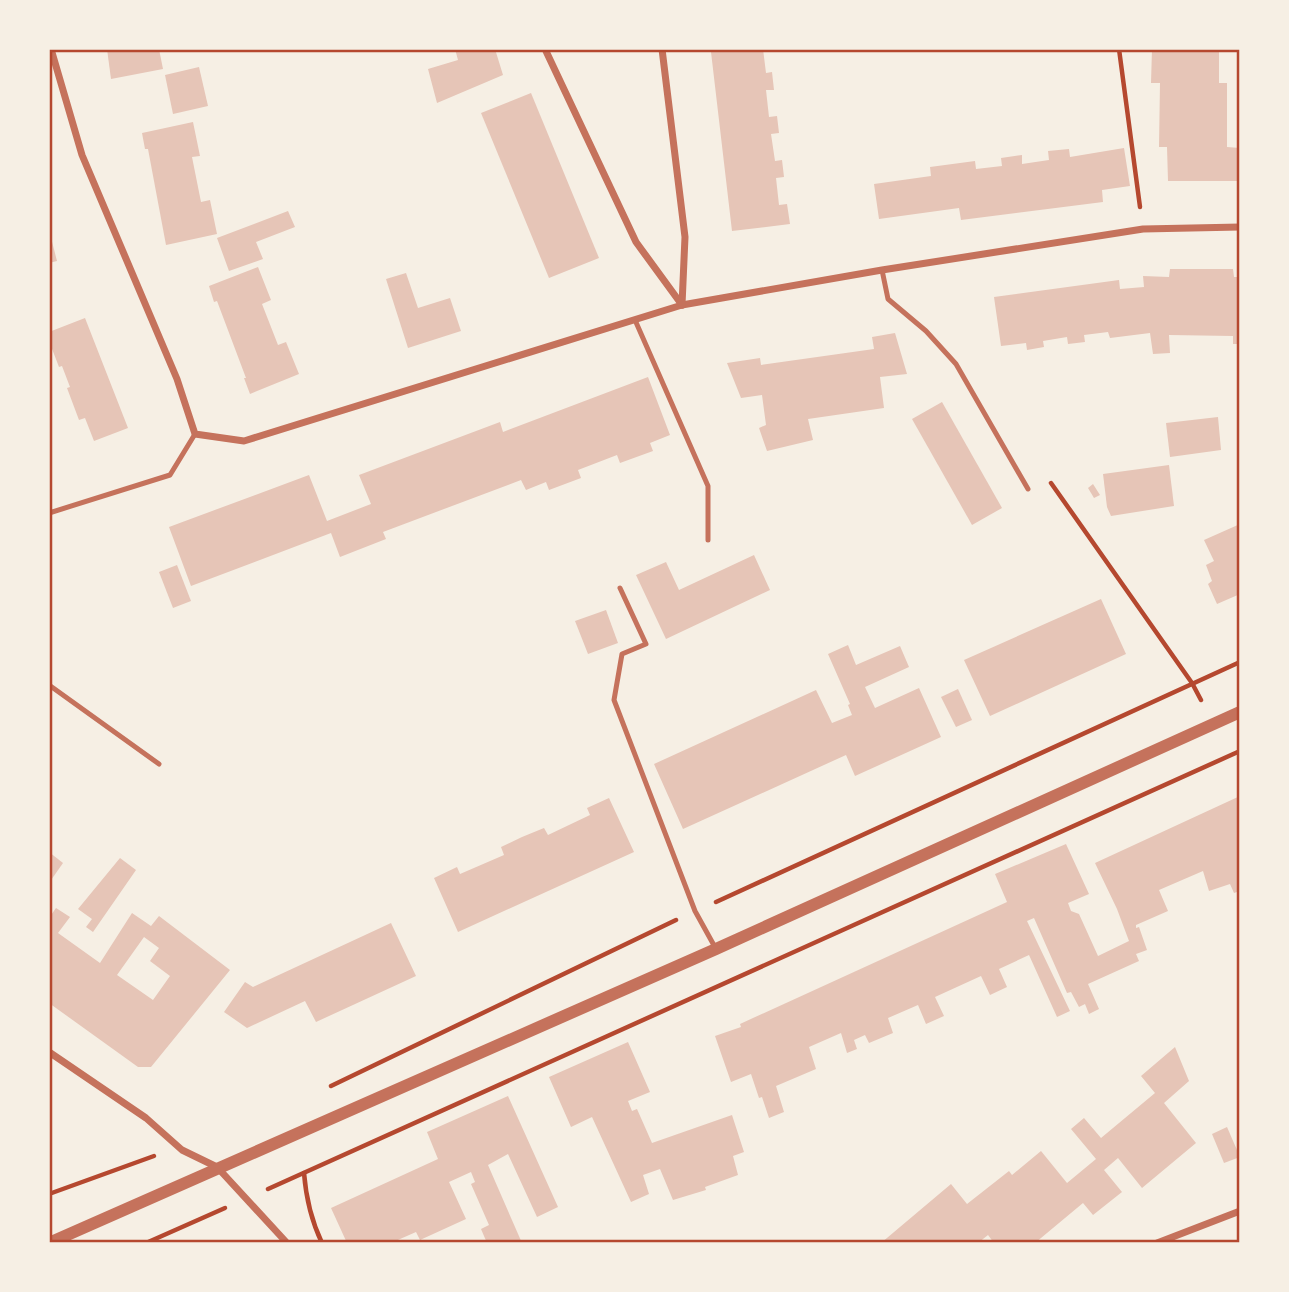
<svg xmlns="http://www.w3.org/2000/svg" width="1289" height="1292" font-family="'Public Sans',sans-serif">
<rect width="100%" height="100%" fill="#f6efe4"/>
<!-- building -->
<g fill="#e6c5b7" fill-rule="evenodd">
<polygon points="107,49 159,49 163,69 111,79"/>
<polygon points="455,49 495,49 503,75 437,103 428,69 458,60"/>
<polygon points="721,49 763,49 766,73 772,72 774,90 766,90 769,117 777,116 779,133 771,134 775,161 782,160 784,177 776,178 779,205 787,204 790,224 732,231 711,52"/>
<polygon points="1152,49 1219,49 1219,83 1227,83 1227,147 1240,148 1240,181 1168,181 1167,147 1159,147 1160,83 1151,83"/>
<polygon points="199,67 208,106 173,114 165,75"/>
<polygon points="531,93 599,258 549,278 481,113"/>
<polygon points="193,122 200,156 192,157 201,202 210,200 217,234 166,245 148,149 145,149 142,133"/>
<polygon points="1124,148 1130,186 1102,190 1103,202 961,220 959,208 879,219 874,184 931,176 930,167 975,161 976,169 1002,166 1001,158 1022,155 1022,164 1049,160 1048,151 1069,149 1070,157"/>
<polygon points="288,211 295,227 256,242 263,259 229,271 217,238"/>
<polygon points="49,230 57,261 49,263"/>
<polygon points="258,267 271,300 262,304 278,345 286,342 299,374 250,394 244,378 246,378 217,301 214,302 209,286"/>
<polygon points="1170,269 1233,269 1234,277 1240,277 1240,344 1233,344 1233,336 1169,335 1170,353 1153,354 1150,333 1110,338 1108,332 1084,335 1085,342 1068,344 1067,337 1043,341 1044,347 1027,350 1026,343 1001,346 994,297 1119,280 1120,289 1144,287 1143,276 1169,277"/>
<polygon points="406,273 418,308 450,298 461,331 408,348 386,279"/>
<polygon points="85,318 128,428 94,441 85,418 79,420 67,388 70,387 62,366 59,367 49,341 49,332"/>
<polygon points="895,333 907,374 880,377 884,408 808,419 813,440 767,451 759,428 766,425 762,395 741,398 727,363 760,358 761,365 874,349 872,337"/>
<polygon points="648,377 670,435 650,443 653,451 620,463 617,455 578,470 581,478 549,490 546,482 526,490 521,480 383,532 386,539 340,557 331,533 191,586 169,527 309,475 327,521 371,504 359,475 500,422 503,432"/>
<polygon points="942,402 1002,508 972,525 912,419"/>
<polygon points="1218,417 1221,450 1170,457 1166,423"/>
<polygon points="1169,465 1174,506 1111,516 1107,507 1103,474"/>
<polygon points="1093,484 1100,495 1094,498 1088,488"/>
<polygon points="1240,524 1240,594 1217,604 1208,584 1212,581 1206,565 1214,561 1204,540"/>
<polygon points="754,555 770,590 666,639 636,575 666,562 679,590"/>
<polygon points="177,565 191,601 173,608 159,572"/>
<polygon points="1101,599 1126,654 990,716 964,660"/>
<polygon points="606,610 618,643 588,654 575,621"/>
<polygon points="848,645 856,665 900,646 909,667 865,687 875,708 919,688 941,737 855,776 846,755 683,829 654,764 816,690 832,723 852,715 848,705 850,704 828,654"/>
<polygon points="958,689 972,720 956,727 941,697"/>
<polygon points="1240,796 1240,891 1234,893 1230,884 1209,891 1203,871 1159,890 1168,911 1136,925 1136,928 1139,927 1147,950 1136,954 1139,961 1088,984 1099,1009 1089,1014 1085,1004 1079,1007 1071,992 1067,993 1034,918 1027,921 1070,1011 1057,1017 1029,955 999,969 1007,987 990,995 981,976 935,997 944,1016 926,1024 918,1005 888,1018 893,1033 869,1043 865,1035 854,1040 857,1049 847,1053 841,1033 809,1047 816,1069 776,1086 784,1112 769,1118 762,1097 759,1098 751,1074 731,1082 715,1036 741,1027 740,1024 753,1018 1007,902 995,874 1066,844 1089,894 1068,903 1071,911 1079,914 1098,956 1129,941 1117,909 1095,863"/>
<polygon points="609,798 634,852 458,932 434,878 457,867 460,874 504,855 501,847 522,837 544,828 548,835 590,815 587,808"/>
<polygon points="49,852 63,863 49,883"/>
<polygon points="120,858 136,870 93,932 86,927 92,919 78,909"/>
<path d="M56,908L70,917L58,933L100,963L132,913L151,926L159,916L230,970L151,1067H138L49,1003V918ZM144,937L159,948L150,961L170,976L153,1000L117,975Z"/>
<polygon points="391,923 416,976 316,1022 305,1001 247,1028 224,1012 245,982 253,987"/>
<polygon points="628,1042 650,1092 628,1101 632,1111 637,1109 652,1143 732,1115 744,1152 733,1156 738,1175 705,1187 706,1190 673,1200 660,1169 643,1175 649,1194 631,1202 592,1117 571,1127 549,1077"/>
<polygon points="1175,1047 1189,1081 1164,1103 1196,1143 1142,1188 1118,1158 1104,1170 1122,1192 1093,1215 1083,1203 1035,1243 994,1243 988,1235 978,1243 881,1243 951,1184 967,1204 1009,1171 1012,1175 1041,1151 1067,1183 1096,1159 1071,1129 1084,1118 1101,1138 1155,1093 1141,1076"/>
<polygon points="508,1096 558,1207 537,1217 508,1154 488,1165 522,1243 487,1243 481,1229 489,1225 471,1184 475,1182 471,1172 449,1182 466,1219 420,1240 416,1232 391,1243 347,1243 331,1208 438,1159 427,1132"/>
<polygon points="1227,1127 1240,1157 1224,1163 1212,1134"/>
</g>
<g fill="none" stroke-linecap="round" stroke-linejoin="round">
<!-- path -->
<g stroke="#b5482f" stroke-width="4.5">
<polyline points="1119,49 1140,207"/>
<polyline points="1051,483 1192,683 1201,700"/>
<polyline points="716,902 1240,662"/>
<polyline points="331,1086 676,920"/>
<path d="M304,1173C306,1198 311,1220 322,1243"/>
<polyline points="268,1189 1240,751"/>
<polyline points="49,1194 154,1156"/>
<polyline points="146,1243 225,1208"/>
</g>
<!-- service -->
<g stroke="#c5725c" stroke-width="5">
<polyline points="882,270 888,299 926,331 956,364 1028,489"/>
<polyline points="635,320 708,486 708,540"/>
<polyline points="49,513 170,475 195,434"/>
<polyline points="620,588 646,644 622,654 614,700 695,911 716,949"/>
<polyline points="49,685 159,764"/>
</g>
<!-- minor -->
<g stroke="#c5725c" stroke-width="7">
<polyline points="51,49 82,155 177,379 195,434 244,441 682,305 882,270 1143,229 1240,227"/>
<polyline points="545,49 636,242 682,305"/>
<polyline points="662,49 685,237 682,305"/>
<polyline points="49,1052 146,1118 182,1150 217,1167 287,1243"/>
<polyline points="1157,1243 1240,1211"/>
</g>
<!-- tertiary -->
<polyline stroke="#c5725c" stroke-width="12" points="49,1243 716,949 1240,712"/>
</g>
<!-- border -->
<rect width="1289" height="1292" fill="none" stroke="#f6efe4" stroke-width="102"/>
<rect x="51" y="51" width="1187" height="1190" fill="none" stroke="#b5482f" stroke-width="2.5"/>
</svg>
